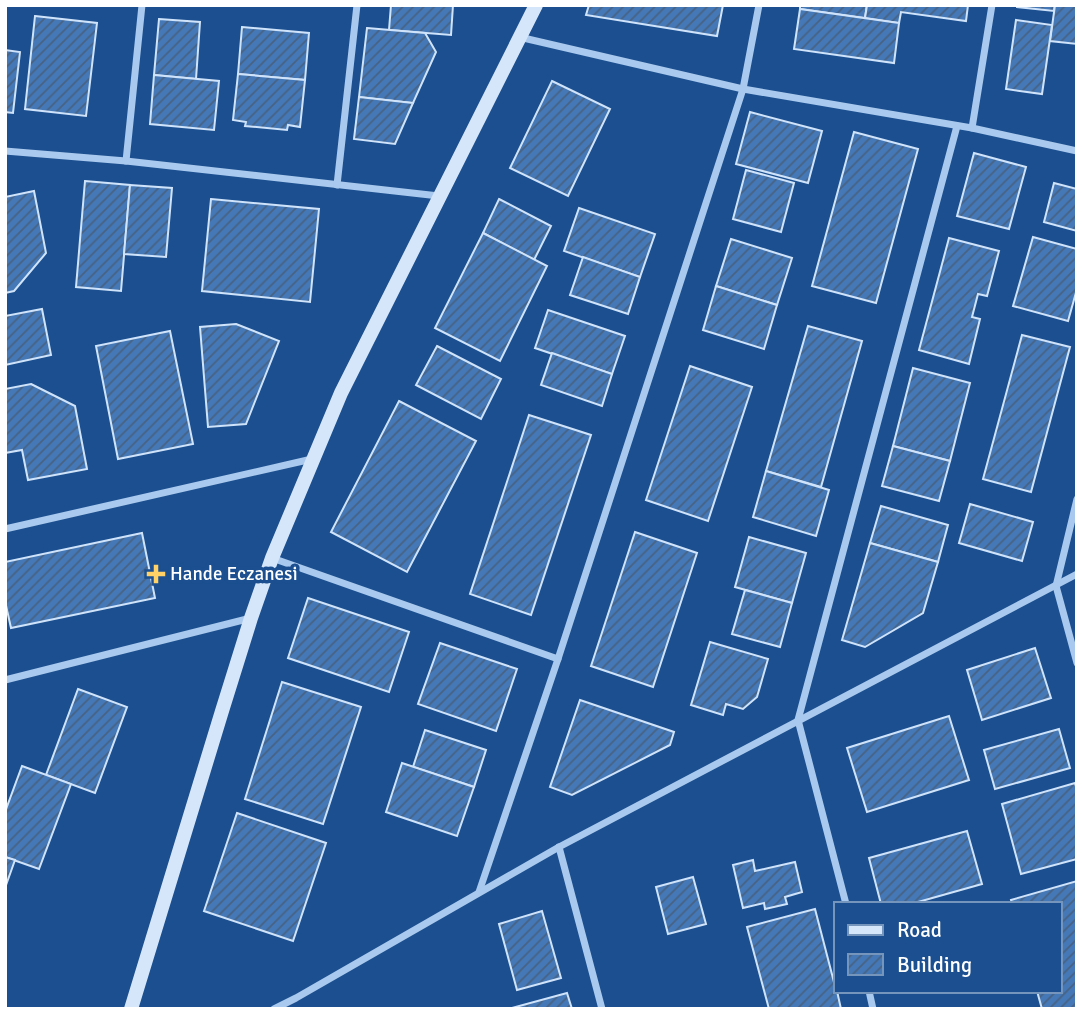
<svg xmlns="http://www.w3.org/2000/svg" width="1082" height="1014" font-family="Signika,sans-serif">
<defs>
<pattern id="building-hatch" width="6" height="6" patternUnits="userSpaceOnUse" patternTransform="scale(1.75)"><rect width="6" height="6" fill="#4478b7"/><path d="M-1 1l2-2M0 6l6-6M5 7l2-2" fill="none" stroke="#486282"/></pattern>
</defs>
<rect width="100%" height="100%" fill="#1b4f8f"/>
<!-- building -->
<g fill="url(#building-hatch)" stroke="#cfe3fa" stroke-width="2">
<polygon points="391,5 453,5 451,35 389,30"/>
<polygon points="589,5 723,5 717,36 586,15"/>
<polygon points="800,5 867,5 865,18 800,9"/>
<polygon points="867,5 968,5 966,21 901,12 899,23 865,18"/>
<polygon points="1017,5 1055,5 1054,11 1017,7"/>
<polygon points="1055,5 1077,5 1077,44 1050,41"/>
<polygon points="800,9 899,23 894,63 794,49"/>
<polygon points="35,16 97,23 86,116 25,109"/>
<polygon points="159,19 200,22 196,79 154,75"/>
<polygon points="1016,20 1052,25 1042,94 1006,89"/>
<polygon points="242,27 309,33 305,80 238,74"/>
<polygon points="367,28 425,33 436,52 413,103 359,97"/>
<polygon points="5,50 20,52 13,113 5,112"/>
<polygon points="238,74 305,80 300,127 288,125 287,130 245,126 246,122 233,120"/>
<polygon points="154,75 219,81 214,130 150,124"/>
<polygon points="552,81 610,109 568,196 510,168"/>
<polygon points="359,97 413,103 395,144 354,139"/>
<polygon points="750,112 822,131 808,183 736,164"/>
<polygon points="854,132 918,149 876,303 812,286"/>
<polygon points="974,153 1026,167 1009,229 957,216"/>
<polygon points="746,170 794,183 781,232 733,219"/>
<polygon points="85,181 130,185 121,291 76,287"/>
<polygon points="1054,183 1077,189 1077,231 1044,222"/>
<polygon points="130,185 172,188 166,257 124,254"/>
<polygon points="34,191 46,253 14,291 5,293 5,197"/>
<polygon points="211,199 319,209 310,302 202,291"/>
<polygon points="499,199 551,226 534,260 483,233"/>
<polygon points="579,208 655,234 640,277 564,251"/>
<polygon points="483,233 547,266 500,361 435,328"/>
<polygon points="1033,237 1077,249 1077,289 1068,321 1013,306"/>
<polygon points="949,238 999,251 987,296 978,294 972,317 980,319 969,364 919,350"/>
<polygon points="731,239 792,258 777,305 716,286"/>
<polygon points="583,257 640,277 628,314 570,295"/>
<polygon points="716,286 777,305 764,349 703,330"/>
<polygon points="42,309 51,355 5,365 5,316"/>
<polygon points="548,310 625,336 612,374 535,348"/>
<polygon points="236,324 279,341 246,424 208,427 200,327"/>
<polygon points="808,326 862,341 821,487 766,471"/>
<polygon points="170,331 193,444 118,459 96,346"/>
<polygon points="1022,335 1070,347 1031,492 983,479"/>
<polygon points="437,346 501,379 481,419 416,385"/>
<polygon points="552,353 612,374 602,406 541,385"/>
<polygon points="690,366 752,387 708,521 646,500"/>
<polygon points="913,368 970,383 950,461 893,446"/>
<polygon points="31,384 75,406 87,469 28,480 22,450 5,453 5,389"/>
<polygon points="399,401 476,441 407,572 331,532"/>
<polygon points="529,415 591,435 531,615 470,594"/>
<polygon points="893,446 950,461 939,501 882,486"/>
<polygon points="766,471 829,490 816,536 753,517"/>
<polygon points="970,504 1033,522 1022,561 959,543"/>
<polygon points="881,506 948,525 938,562 870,543"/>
<polygon points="635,532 697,553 653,687 591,666"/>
<polygon points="142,533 155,598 11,628 5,601 5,562"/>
<polygon points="749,537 806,553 792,603 735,587"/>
<polygon points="870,543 938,562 923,613 865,647 842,640"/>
<polygon points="745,590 792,603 780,647 732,634"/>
<polygon points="308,598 409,632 389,692 288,658"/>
<polygon points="710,642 768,659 757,697 743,709 726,704 723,715 691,705"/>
<polygon points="440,643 517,669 496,731 418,704"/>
<polygon points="1035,648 1051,698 982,720 967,670"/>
<polygon points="282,682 361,707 323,824 245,799"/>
<polygon points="78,689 127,707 95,793 46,775"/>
<polygon points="580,700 674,732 670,745 572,795 550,787"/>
<polygon points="949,716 969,780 867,812 847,748"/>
<polygon points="1059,729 1070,768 995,789 984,750"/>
<polygon points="425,730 486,750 474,787 413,767"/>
<polygon points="402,763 474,787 457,836 386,812"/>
<polygon points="22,766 71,784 39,869 5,857 5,812"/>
<polygon points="1075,783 1077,790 1077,859 1021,874 1002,804"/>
<polygon points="237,813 326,843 293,941 204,911"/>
<polygon points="967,831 982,884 911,904 881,904 869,858"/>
<polygon points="5,857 15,860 5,888"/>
<polygon points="753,860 755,871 795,862 802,892 785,897 787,904 765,909 764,903 743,908 733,865"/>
<polygon points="693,877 706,924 668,934 656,887"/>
<polygon points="1077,881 1077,1009 1042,1009 1037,991 1059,991 1059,904 1012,904 1011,900"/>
<polygon points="815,909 835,986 835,991 837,991 841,1009 769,1009 747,927"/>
<polygon points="542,911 561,978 517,990 499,924"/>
<polygon points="567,993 572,1009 508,1009"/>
</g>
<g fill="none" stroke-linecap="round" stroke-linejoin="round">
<!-- street -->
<g stroke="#a9c9ee" stroke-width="7">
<polyline points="519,37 743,89 972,128 1077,151"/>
<polyline points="972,128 992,5"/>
<polyline points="5,151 126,161 439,196"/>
<polyline points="126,161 142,5"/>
<polyline points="337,185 357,5"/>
<polyline points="1077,499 1056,586 1077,663"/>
<polyline points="5,529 312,459"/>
<polyline points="272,558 558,659"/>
<polyline points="5,680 251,618"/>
<polyline points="559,847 602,1009"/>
<polyline points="479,892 558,659 743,89 759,5"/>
<polyline points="846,904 798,720 957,126"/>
<polyline points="869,991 873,1009"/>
<polyline points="274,1009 296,998 559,847 1077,574"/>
</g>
<!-- secondary -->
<polyline stroke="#d6e6fa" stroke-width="14" points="131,1009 222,711 251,618 272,558 341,393 536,5"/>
</g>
<!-- markers -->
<path fill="#ffd166" stroke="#1b4f8f" stroke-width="2.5" d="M152.5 563.5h7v7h7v7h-7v7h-7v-7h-7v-7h7z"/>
<g text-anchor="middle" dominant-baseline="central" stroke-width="7" stroke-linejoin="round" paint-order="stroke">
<!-- poi labels -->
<g font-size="19" fill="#fff" stroke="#1b4f8f" text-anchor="start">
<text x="170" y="574">Hande Eczanesi</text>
</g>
</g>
<!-- border -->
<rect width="1082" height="1014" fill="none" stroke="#ffffff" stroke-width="14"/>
<!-- legend -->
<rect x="834" y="902" width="228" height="91" fill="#1b4f8f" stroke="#7695bc" stroke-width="2"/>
<rect x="848" y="925" width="35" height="10" fill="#d6e6fa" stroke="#7695bc" stroke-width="2"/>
<text x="897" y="937" font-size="21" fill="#ffffff">Road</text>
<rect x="848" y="954" width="35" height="21" fill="url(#building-hatch)" stroke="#7695bc" stroke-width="2"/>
<text x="897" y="972" font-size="21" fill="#ffffff">Building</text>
</svg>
